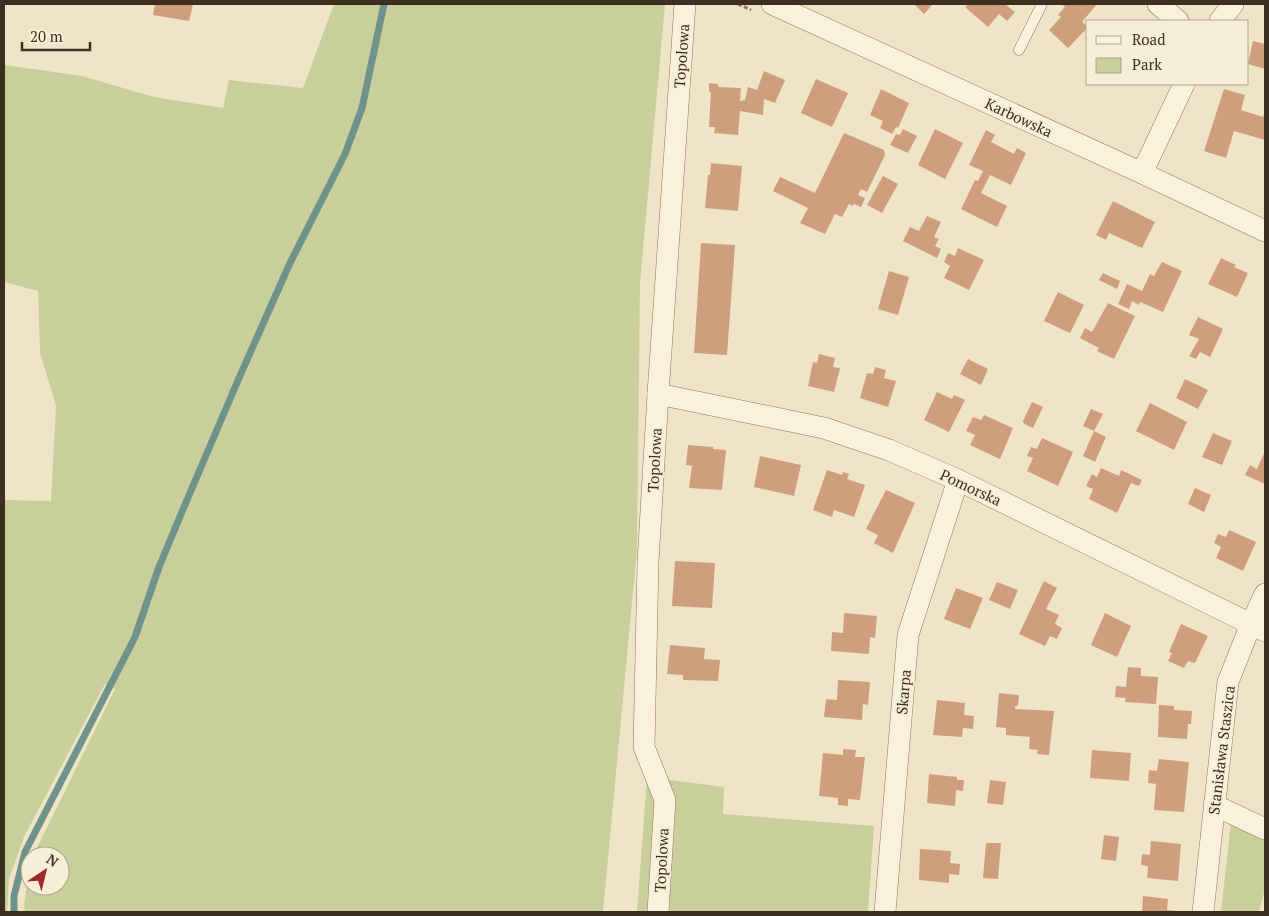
<svg xmlns="http://www.w3.org/2000/svg" width="1269" height="916" font-family="'PT Serif',serif">
<rect width="100%" height="100%" fill="#f0e4c8"/>
<!-- green -->
<g fill="#c9cf9b">
<polygon points="334,4 665,4 640,283 637,549 603,912 25,912 24,906 30,862 30,886 60,886 60,856 33,856 115,689 105,684 24,837 9,879 7,912 4,912 4,500 51,501 56,406 40,353 38,291 4,282 4,65 82,76 154,97 223,108 229,80 303,88"/>
<polygon points="647,777 724,787 723,814 874,826 868,912 637,912"/>
<polygon points="1231,822 1265,841 1265,889 1259,912 1221,912"/>
</g>
<g fill="none" stroke-linecap="round" stroke-linejoin="round">
<!-- stream -->
<polyline stroke="#6f938a" stroke-width="7" points="14,912 14,896 25,852 135,637 159,567 184,507 239,378 290,263 345,154 362,108 384,4"/>
</g>
<!-- building -->
<g fill="#cf9f7d">
<polygon points="155,4 193,4 189,21 153,15"/>
<polygon points="914,4 933,4 924,14"/>
<polygon points="968,4 1005,4 1015,12 1007,21 999,14 988,27 965,7"/>
<polygon points="1061,4 1097,4 1082,22 1088,27 1068,48 1049,30 1061,17 1058,15 1065,7"/>
<polygon points="1253,41 1265,44 1265,69 1248,64"/>
<polygon points="764,71 785,80 775,103 764,99 763,115 740,111 738,135 714,133 715,127 709,127 711,92 709,92 709,83 718,84 718,87 741,88 740,101 745,100 748,87 757,90"/>
<polygon points="816,79 848,93 832,127 801,113"/>
<polygon points="881,89 909,103 898,128 896,127 892,134 880,128 883,121 870,115"/>
<polygon points="1224,89 1245,95 1241,110 1263,117 1265,111 1265,140 1234,131 1226,158 1204,151"/>
<polygon points="903,129 917,136 908,153 890,145 896,134 900,135"/>
<polygon points="935,129 963,143 945,179 918,165"/>
<polygon points="986,130 995,135 991,142 1014,154 1017,148 1026,153 1011,185 990,175 981,193 1007,206 997,227 961,209 975,180 978,181 983,171 969,165"/>
<polygon points="844,133 884,150 885,155 867,192 861,189 858,195 865,198 861,207 854,204 852,206 849,204 842,217 835,214 825,234 800,223 808,208 773,191 780,177 815,193"/>
<polygon points="711,163 742,166 738,211 705,208 708,175 710,175"/>
<polygon points="883,176 898,184 882,213 867,205"/>
<polygon points="1113,201 1155,222 1142,248 1109,233 1106,240 1096,235"/>
<polygon points="927,216 941,222 934,237 939,239 935,246 941,249 937,258 903,241 910,227 919,231"/>
<polygon points="701,243 735,245 727,355 694,353"/>
<polygon points="958,248 984,260 969,290 944,278 950,266 944,262 948,253 955,256"/>
<polygon points="1221,258 1236,265 1234,267 1248,273 1237,297 1208,284"/>
<polygon points="1162,262 1182,271 1163,312 1140,302 1139,305 1132,301 1129,309 1118,304 1127,284 1142,291 1150,274 1154,276"/>
<polygon points="889,271 909,277 898,315 878,309"/>
<polygon points="1103,273 1120,281 1117,289 1099,280"/>
<polygon points="1058,292 1084,305 1070,333 1044,321"/>
<polygon points="1108,303 1135,316 1114,359 1097,351 1099,348 1080,338 1085,328 1092,332"/>
<polygon points="1198,317 1223,329 1210,357 1200,352 1196,359 1189,356 1199,339 1189,335"/>
<polygon points="819,354 835,358 833,367 840,368 834,392 808,386 813,362 817,363"/>
<polygon points="968,359 988,369 981,385 960,374"/>
<polygon points="875,367 886,370 884,378 896,381 888,407 860,398 867,373 873,374"/>
<polygon points="1185,379 1208,390 1198,409 1176,398"/>
<polygon points="937,392 952,399 954,395 965,400 949,432 924,420"/>
<polygon points="1032,402 1043,407 1033,428 1024,424 1023,421"/>
<polygon points="1150,403 1187,422 1174,450 1136,431"/>
<polygon points="1091,409 1103,414 1094,431 1083,426"/>
<polygon points="984,415 1013,428 1000,459 970,445 975,435 966,431 973,417 981,420"/>
<polygon points="1094,431 1106,437 1095,462 1083,456"/>
<polygon points="1213,433 1232,441 1222,465 1202,457"/>
<polygon points="1042,438 1073,452 1058,486 1027,471 1033,458 1027,456 1031,447 1037,449"/>
<polygon points="688,445 713,447 713,449 726,450 722,490 689,488 692,466 686,465"/>
<polygon points="1265,451 1265,484 1245,475 1250,465 1257,469"/>
<polygon points="760,456 801,465 794,496 754,487"/>
<polygon points="1101,468 1119,476 1121,470 1142,480 1139,486 1131,483 1117,513 1089,499 1093,489 1086,486 1092,474 1097,477"/>
<polygon points="827,470 842,475 843,472 849,474 847,479 865,485 854,517 834,510 832,517 813,510"/>
<polygon points="1195,488 1211,495 1204,512 1188,504"/>
<polygon points="886,490 915,503 893,553 874,543 878,535 866,529"/>
<polygon points="1229,530 1256,542 1243,571 1216,558 1221,547 1214,543 1218,534 1226,537"/>
<polygon points="675,561 715,563 712,608 672,606"/>
<polygon points="1044,581 1057,588 1046,609 1059,615 1055,624 1062,628 1057,639 1050,636 1045,646 1019,634"/>
<polygon points="997,582 1018,590 1010,609 989,600"/>
<polygon points="956,588 983,598 970,629 944,619"/>
<polygon points="844,613 877,616 875,638 870,637 869,654 831,651 832,632 843,633"/>
<polygon points="1105,613 1131,626 1117,657 1091,645"/>
<polygon points="1181,624 1208,636 1195,663 1188,661 1184,668 1168,661 1172,653 1169,652"/>
<polygon points="670,645 705,648 704,659 720,660 718,681 683,680 683,675 667,674"/>
<polygon points="1128,667 1141,668 1141,676 1158,677 1156,704 1125,702 1126,698 1115,697 1116,686 1126,687"/>
<polygon points="838,680 870,682 868,705 863,704 862,720 824,717 826,699 837,700"/>
<polygon points="999,693 1019,695 1018,706 1015,706 1015,709 1054,711 1049,755 1037,754 1038,750 1029,749 1030,737 1006,735 1006,728 996,727"/>
<polygon points="937,700 965,703 964,715 974,716 973,729 963,728 962,737 933,735"/>
<polygon points="1159,705 1174,706 1174,710 1192,711 1191,724 1188,724 1187,739 1158,737"/>
<polygon points="843,749 856,750 855,757 865,757 860,800 848,799 848,806 838,805 838,798 819,796 823,753 843,755"/>
<polygon points="1092,750 1131,753 1129,781 1090,778"/>
<polygon points="1159,759 1189,762 1184,812 1154,810 1156,784 1148,783 1149,770 1157,771"/>
<polygon points="929,774 957,777 957,780 964,780 963,791 956,790 955,806 927,803"/>
<polygon points="990,780 1006,782 1003,805 987,803"/>
<polygon points="1104,835 1119,837 1116,861 1101,859"/>
<polygon points="1151,841 1181,844 1178,881 1147,878 1148,866 1141,865 1142,854 1150,855"/>
<polygon points="986,843 1001,843 998,879 983,878"/>
<polygon points="920,849 951,851 950,863 960,864 959,875 949,874 949,883 919,880"/>
<polygon points="1143,896 1168,899 1167,910 1177,911 1176,912 1142,912"/>
</g>
<g fill="none" stroke-linecap="round" stroke-linejoin="round">
<!-- service casing -->
<g stroke="#8d765c" stroke-width="11">
<polyline id="service" points="1019,50 1042,4"/>
</g>
<!-- minor casing -->
<g stroke="#8d765c" stroke-width="22">
<g id="minor">
<polyline points="772,4 1142,173 1265,231"/>
<polyline points="1158,4 1178,21"/>
<polyline points="1220,21 1233,4"/>
<polyline points="1142,173 1184,84"/>
<polyline points="658,394 824,428 889,450 958,480 1265,631"/>
<polyline points="1214,805 1265,829"/>
<polyline points="658,912 665,800 644,747 648,562 658,394 685,4"/>
<polyline points="885,912 908,635 958,480"/>
<polyline points="1203,912 1228,682 1251,624 1265,594"/>
</g>
</g>
<!-- path -->
<polyline stroke="#8d765c" stroke-width="3" stroke-dasharray="4 2.5" stroke-linecap="butt" points="738,4 751,10"/>
<!-- service -->
<use href="#service" stroke="#faf1dc" stroke-width="10"/>
<!-- minor -->
<use href="#minor" stroke="#faf1dc" stroke-width="21"/>
</g>
<g text-anchor="middle" dominant-baseline="central" stroke-width="4" stroke-linejoin="round" paint-order="stroke">
<!-- street labels -->
<g font-size="15" fill="#3d2e20" stroke="#f7eed8">
<text transform="translate(681 56) rotate(-86)">Topolowa</text>
<text transform="translate(1019 117) rotate(25)">Karbowska</text>
<text transform="translate(654 460) rotate(-87)">Topolowa</text>
<text transform="translate(971 487) rotate(25)">Pomorska</text>
<text transform="translate(903 692) rotate(-85)">Skarpa</text>
<text transform="translate(1221 750) rotate(-83)">Stanisława Staszica</text>
<text transform="translate(661 860) rotate(-87)">Topolowa</text>
</g>
</g>
<!-- border -->
<rect width="1269" height="916" fill="none" stroke="#3d2e20" stroke-width="10"/>
<!-- legend -->
<rect x="1086" y="20" width="162" height="65" fill="#f7eed8" stroke="#ada18e"/>
<rect x="1096" y="36" width="25" height="8" fill="#faf1dc" stroke="#ada18e"/>
<text x="1132" y="45" font-size="15" fill="#3d2e20">Road</text>
<rect x="1096" y="58" width="25" height="15" fill="#c9cf9b" stroke="#ada18e"/>
<text x="1132" y="70" font-size="15" fill="#3d2e20">Park</text>
<!-- north arrow -->
<g transform="translate(45 871) rotate(35)"><circle r="24" fill="#f7eed8" stroke="#ada18e"/>
<path d="M0-4L9 19L0 12L-9 19Z" fill="#9e2a2b"/>
<text y="-8" font-size="14" font-weight="bold" text-anchor="middle" fill="#3d2e20">N</text>
</g>
<!-- scale -->
<path d="M22 42v8h68v-8" fill="none" stroke="#3d2e20" stroke-width="2.5"/>
<text x="30" y="42" font-size="15" fill="#3d2e20" stroke="#f7eed8" stroke-width="4" paint-order="stroke">20 m</text>
</svg>
